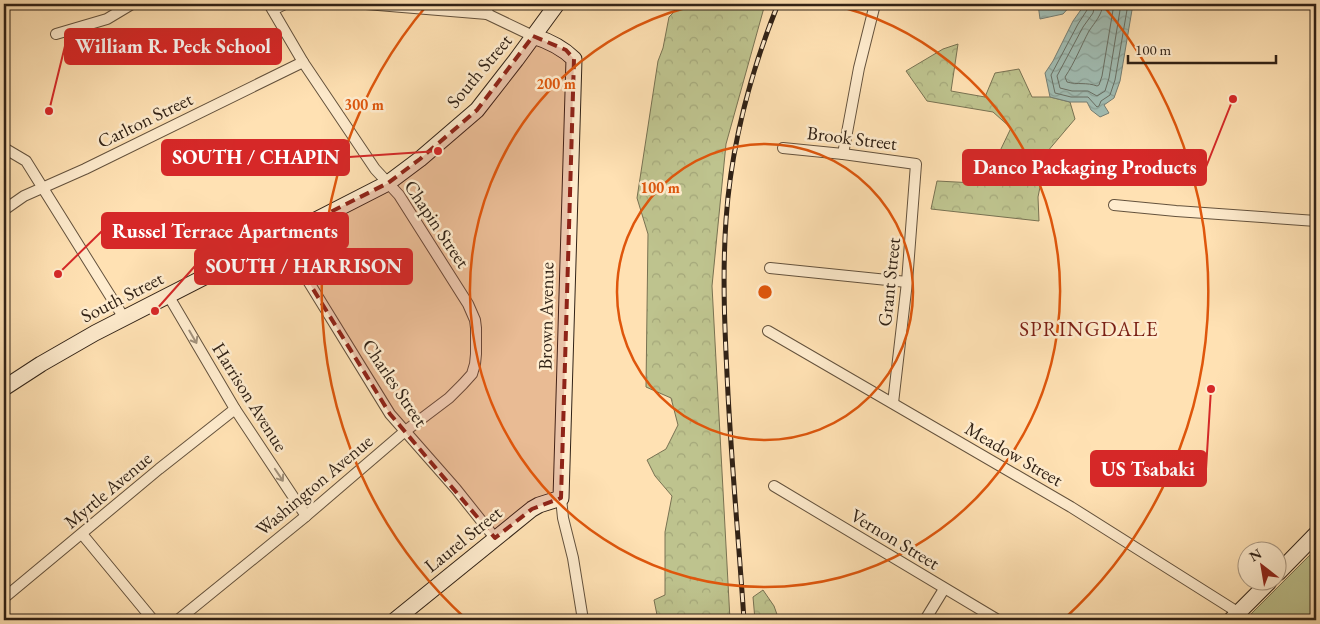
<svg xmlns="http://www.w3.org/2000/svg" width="1320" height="624" font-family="'EB Garamond',serif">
<defs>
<pattern id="forest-crowns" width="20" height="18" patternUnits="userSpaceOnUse" patternTransform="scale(1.25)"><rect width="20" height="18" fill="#bec38e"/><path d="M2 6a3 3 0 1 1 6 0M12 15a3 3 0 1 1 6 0" fill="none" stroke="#a4a77a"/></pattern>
<pattern id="water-waves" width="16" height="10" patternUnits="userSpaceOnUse" patternTransform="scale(1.25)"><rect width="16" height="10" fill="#a1bcb2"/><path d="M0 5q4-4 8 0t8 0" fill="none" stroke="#8ba198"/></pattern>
</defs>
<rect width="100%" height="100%" fill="#ffe1b3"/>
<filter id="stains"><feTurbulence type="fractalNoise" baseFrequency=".004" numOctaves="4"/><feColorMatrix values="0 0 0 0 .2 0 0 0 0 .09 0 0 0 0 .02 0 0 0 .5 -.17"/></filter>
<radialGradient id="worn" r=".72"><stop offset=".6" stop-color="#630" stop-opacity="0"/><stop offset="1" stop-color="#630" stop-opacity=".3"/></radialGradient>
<!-- forest -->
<g fill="url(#forest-crowns)" stroke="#787252">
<polygon points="682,4 765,4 726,144 712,286 730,620 658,620 654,600 665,595 665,532 672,496 655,476 647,460 666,449 678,425 671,398 646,387 648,234 637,198 658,61 663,48 669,17"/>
<polygon points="958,44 951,91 985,97 995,73 1019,69 1032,97 1050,97 1070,102 1075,119 1047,152 1038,197 1039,221 931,209 937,181 994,184 999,153 1011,128 993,112 927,101 906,71 943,49"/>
<polygon points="763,590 774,606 779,620 755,620 753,597"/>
</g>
<!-- park -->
<polygon fill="#bec38e" stroke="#787252" points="1316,549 1316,620 1245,620"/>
<!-- water -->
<g fill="url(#water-waves)" stroke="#747e74">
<polygon points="1038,4 1072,4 1063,14 1040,19"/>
<polygon points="1085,4 1133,4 1120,81 1114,98 1104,105 1109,113 1100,117 1091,110 1087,102 1070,102 1050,97 1045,73 1053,61 1073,21"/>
</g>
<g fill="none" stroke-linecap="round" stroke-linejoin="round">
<!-- shore -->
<g stroke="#696f64" stroke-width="1">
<polyline points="1089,4 1087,10 1078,24 1051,75 1055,93 1071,97 1088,97 1097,107 1099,106 1101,101 1110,95 1115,80 1128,4"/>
<polyline points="1095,4 1093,13 1083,27 1057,76 1060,88 1072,91 1088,91 1097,96 1105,91 1109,78 1121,4"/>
<path d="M1103,4C1102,15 1095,22 1089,31C1081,46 1075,62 1065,77L1067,82C1077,85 1087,82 1097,86L1099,85L1102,76L1114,4"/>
</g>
<!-- street casing -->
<g stroke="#64523d" stroke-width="12">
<g id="street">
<polyline points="366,4 487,14 533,36"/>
<polyline points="273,10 285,4"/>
<polyline points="487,14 488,4"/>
<polyline points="56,34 107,19 132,4"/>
<polyline points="4,148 26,161 124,318"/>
<polyline points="783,148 843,154 916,164 907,282 893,403"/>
<polyline points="843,154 859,68 875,4"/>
<polyline points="1114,205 1176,211 1316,221"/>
<polyline points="4,210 24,196 85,169 303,62"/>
<polyline points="281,237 390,414 456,489 495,538"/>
<polyline points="770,268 907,282"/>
<polyline points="168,295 235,409 306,516"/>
<polyline points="768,331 1071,507 1239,613"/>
<polyline points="774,486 998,620"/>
<polyline points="561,498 563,518 573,558 583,620"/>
<polyline points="82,534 153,620"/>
<polyline points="4,598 159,469 235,409"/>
<polyline points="178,620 306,516 404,432 449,398 463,384 472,374 475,364 476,354 476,328 475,320 468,304 399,195 375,169 303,62 269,4"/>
<polyline points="925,620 944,589"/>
</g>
</g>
<!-- secondary casing -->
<g stroke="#312216" stroke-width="17">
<g id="secondary">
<polyline points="4,388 41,364 95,333 388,183 420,159 477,110 516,60 557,4"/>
<polyline points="1278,573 1316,534"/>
<path d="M395,620L532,509L539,505L561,498L574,59C562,47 549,41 533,36"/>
<polyline points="1231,620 1269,582"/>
</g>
</g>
<!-- street -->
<use href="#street" stroke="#ffecce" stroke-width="10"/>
<!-- secondary -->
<use href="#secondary" stroke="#ffecce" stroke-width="15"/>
<!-- rail casing -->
<g stroke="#312216" stroke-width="5">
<path id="rail" d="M744,620C739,545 732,469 728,394C725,336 722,278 726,220C731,147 751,71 778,4"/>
</g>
<!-- rail -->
<use href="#rail" stroke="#ffecce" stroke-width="3" stroke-dasharray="9" stroke-linecap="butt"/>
</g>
<!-- one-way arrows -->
<defs><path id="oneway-shaft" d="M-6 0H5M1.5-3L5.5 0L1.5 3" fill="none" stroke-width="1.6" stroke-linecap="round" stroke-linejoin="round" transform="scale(1.25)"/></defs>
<g stroke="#a2917b">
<use href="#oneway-shaft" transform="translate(193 337) rotate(60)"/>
<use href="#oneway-shaft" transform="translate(279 475) rotate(56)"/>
</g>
<!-- marked area -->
<path fill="#8f2418" fill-opacity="0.2" stroke="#8f2418" stroke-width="4" stroke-dasharray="10 6" stroke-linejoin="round" d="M533,36L566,50L574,59L561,498L532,509L495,538L390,414L281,237L388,183L420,159L477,110Z"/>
<!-- distance rings -->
<g fill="none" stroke="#df560c" stroke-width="2.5">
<circle cx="765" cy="292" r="148"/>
<path d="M829 4A295 295 0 1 1 701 4"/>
<path d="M466 619A443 443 0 0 1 428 4M1102 4A443 443 0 0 1 1064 619"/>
</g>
<g text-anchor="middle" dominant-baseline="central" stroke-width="5" stroke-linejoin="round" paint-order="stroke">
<!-- street labels -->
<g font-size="19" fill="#312216" stroke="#ffecce">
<text transform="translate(479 71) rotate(-50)">South Street</text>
<text transform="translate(145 120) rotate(-26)">Carlton Street</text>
<text transform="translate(852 138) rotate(7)">Brook Street</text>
<text transform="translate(437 224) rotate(56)">Chapin Street</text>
<text transform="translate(889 282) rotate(-84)">Grant Street</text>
<text transform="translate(122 297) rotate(-27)">South Street</text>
<text transform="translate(546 316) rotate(-89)">Brown Avenue</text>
<text transform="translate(395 383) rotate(56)">Charles Street</text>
<text transform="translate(250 397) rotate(58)">Harrison Avenue</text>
<text transform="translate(1014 454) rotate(30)">Meadow Street</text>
<text transform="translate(314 485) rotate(-40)">Washington Avenue</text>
<text transform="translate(108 490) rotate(-40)">Myrtle Avenue</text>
<text transform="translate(463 539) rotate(-39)">Laurel Street</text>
<text transform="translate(895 539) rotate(31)">Vernon Street</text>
</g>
<!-- quarter labels -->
<g font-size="21" letter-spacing="1" fill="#7a1f14" stroke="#ffecce">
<text x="1089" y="328">SPRINGDALE</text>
</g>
</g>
<circle cx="765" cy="292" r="8" fill="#df560c" stroke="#ffecce" stroke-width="2.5"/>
<g font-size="15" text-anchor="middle" font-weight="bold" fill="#df560c" stroke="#ffecce" stroke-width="5" stroke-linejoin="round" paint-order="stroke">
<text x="556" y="89">200 m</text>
<text x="364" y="110">300 m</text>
<text x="660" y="193">100 m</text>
</g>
<!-- callouts -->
<path fill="none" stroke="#d62828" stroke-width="2" d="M49 111L65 46M438 151L349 157M1233 99L1206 167M58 274L102 231M155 311L195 266M1211 389L1206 469"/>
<g fill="#d62828" stroke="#ffecce" stroke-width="2">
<circle cx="49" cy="111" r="5"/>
<circle cx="438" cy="151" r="5"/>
<circle cx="1233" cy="99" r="5"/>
<circle cx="58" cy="274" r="5"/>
<circle cx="155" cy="311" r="5"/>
<circle cx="1211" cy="389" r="5"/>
</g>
<g fill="#d62828" stroke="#d62828" stroke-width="2">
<rect x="65" y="29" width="216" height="35" rx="5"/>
<rect x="162" y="140" width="187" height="35" rx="5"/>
<rect x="963" y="150" width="243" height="35" rx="5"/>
<rect x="102" y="213" width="246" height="35" rx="5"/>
<rect x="195" y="249" width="217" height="35" rx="5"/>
<rect x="1091" y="451" width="115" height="35" rx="5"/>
</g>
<g font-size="20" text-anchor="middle" font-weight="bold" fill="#fff">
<text x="173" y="53">William R. Peck School</text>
<text x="256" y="164">SOUTH / CHAPIN</text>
<text x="1085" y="174">Danco Packaging Products</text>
<text x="225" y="238">Russel Terrace Apartments</text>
<text x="304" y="273">SOUTH / HARRISON</text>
<text x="1148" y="476">US Tsabaki</text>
</g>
<!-- margin -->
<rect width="1320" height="624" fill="none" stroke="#ffe1b3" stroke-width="20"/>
<rect x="5" y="5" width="1310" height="614" fill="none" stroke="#312216" stroke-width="2.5"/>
<rect x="10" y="10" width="1300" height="604" fill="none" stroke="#312216"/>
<!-- north arrow -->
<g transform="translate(1262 566) rotate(329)"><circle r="24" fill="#ffecce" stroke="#ad9b84"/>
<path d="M0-4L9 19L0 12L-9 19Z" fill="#8f2418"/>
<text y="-8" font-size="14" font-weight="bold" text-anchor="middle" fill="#312216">N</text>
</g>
<!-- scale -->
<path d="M1128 55v8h148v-8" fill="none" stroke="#312216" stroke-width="2.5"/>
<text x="1135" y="55" font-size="15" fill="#312216" stroke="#ffecce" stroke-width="4" paint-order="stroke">100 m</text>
<rect width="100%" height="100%" filter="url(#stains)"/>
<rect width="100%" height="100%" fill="url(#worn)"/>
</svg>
